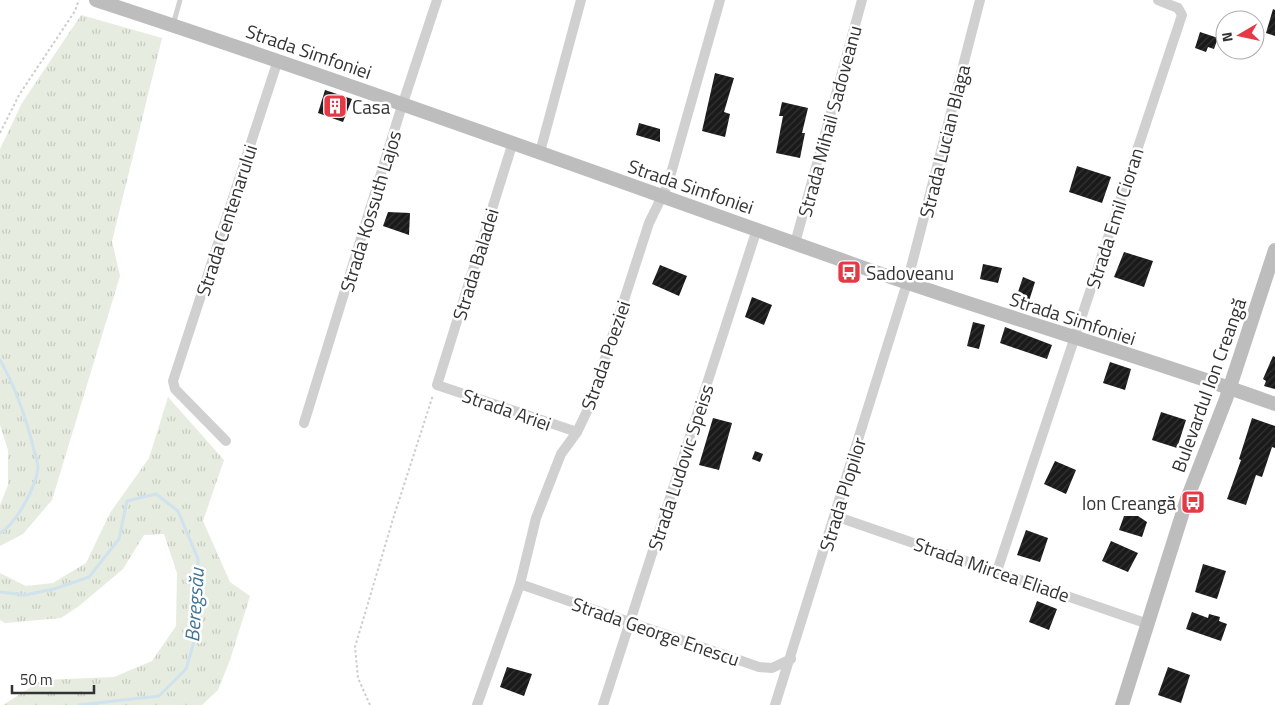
<svg xmlns="http://www.w3.org/2000/svg" width="1275" height="705" font-family="'Titillium Web',sans-serif">
<defs>
<pattern id="grass-tufts" width="24" height="20" patternUnits="userSpaceOnUse" patternTransform="scale(1.25)"><rect width="24" height="20" fill="#e6ecdf"/><path d="M3 7l-1-3M5 7V3M7 7l1-3M15 17l-1-3M17 17v-4M19 17l1-3" fill="none" stroke="#c6cbc0"/></pattern>
<pattern id="building-hatch" width="6" height="6" patternUnits="userSpaceOnUse" patternTransform="scale(1.25)"><rect width="6" height="6" fill="#1a1a1a"/><path d="M-1 1l2-2M0 6l6-6M5 7l2-2" fill="none" stroke="#333"/></pattern>
</defs>
<rect width="100%" height="100%" fill="#fff"/>
<!-- grass -->
<g fill="url(#grass-tufts)">
<polygon points="81,15 162,38 112,241 120,276 52,500 23,534 0,546 0,505 8,485 8,450 0,425 0,149 22,103"/>
<polygon points="168,397 224,460 203,521 230,582 250,596 230,660 218,690 202,705 3,705 42,680 114,677 152,661 176,626 177,573 164,534 144,535 123,569 79,606 61,618 5,623 0,620 0,573 26,586 53,583 86,563 110,513 149,458"/>
</g>
<g fill="none" stroke-linecap="round" stroke-linejoin="round">
<!-- stream -->
<g stroke="#cfe2ee" stroke-width="3">
<path d="M0,360C16,388 25,415 33,446C34,452 38,462 38,468C36,487 16,524 0,533"/>
<polyline points="0,592 25,595 54,589 89,577 119,539 127,501 156,494 178,511 198,559 197,631 186,669 159,696 79,705"/>
</g>
</g>
<!-- building -->
<g fill="url(#building-hatch)">
<polygon points="1273,9 1275,10 1275,36 1266,33"/>
<polygon points="1200,32 1218,38 1214,49 1208,47 1206,52 1195,48"/>
<polygon points="715,73 734,78 724,112 730,114 725,137 702,131"/>
<polygon points="325,90 352,99 343,122 318,113"/>
<polygon points="782,102 808,108 802,133 805,133 800,158 776,153 783,116 779,116"/>
<polygon points="639,123 660,129 660,142 636,135"/>
<polygon points="1077,166 1111,177 1102,203 1069,192"/>
<polygon points="388,212 410,213 409,235 383,226"/>
<polygon points="1124,252 1153,261 1144,287 1114,277"/>
<polygon points="983,264 1002,268 998,283 980,279"/>
<polygon points="660,265 687,276 679,296 652,284"/>
<polygon points="1023,277 1035,282 1029,301 1016,298"/>
<polygon points="752,297 772,305 764,325 745,317"/>
<polygon points="973,322 985,325 979,349 967,346"/>
<polygon points="1005,327 1052,345 1047,359 1000,343"/>
<polygon points="1273,356 1275,357 1275,389 1264,386 1266,381 1263,379"/>
<polygon points="1110,362 1131,369 1125,390 1103,383"/>
<polygon points="1161,412 1186,420 1177,448 1152,440"/>
<polygon points="713,418 732,423 719,470 699,465"/>
<polygon points="1252,418 1275,426 1275,448 1272,447 1262,477 1256,475 1246,505 1227,499 1241,460 1239,459"/>
<polygon points="755,451 763,454 760,462 752,459"/>
<polygon points="1055,461 1076,470 1066,494 1044,484"/>
<polygon points="1124,516 1138,516 1147,522 1142,537 1119,530"/>
<polygon points="1026,530 1048,538 1040,562 1017,555"/>
<polygon points="1111,541 1138,553 1128,572 1102,561"/>
<polygon points="1203,564 1226,571 1217,599 1195,592"/>
<polygon points="1037,601 1057,609 1049,630 1029,622"/>
<polygon points="1192,612 1208,618 1209,614 1220,617 1219,621 1227,624 1221,641 1186,629"/>
<polygon points="507,667 532,674 524,696 500,687"/>
<polygon points="1168,667 1190,675 1181,703 1158,695"/>
</g>
<g fill="none" stroke-linecap="round" stroke-linejoin="round">
<!-- path -->
<g stroke="#cdcdcd" stroke-width="2" stroke-dasharray="2.5 2.5" stroke-linecap="butt">
<polyline points="0,133 19,95 75,11 79,0"/>
<polyline points="370,705 358,678 355,647 393,519 433,395"/>
</g>
<!-- lane -->
<polyline stroke="#d0d0d0" stroke-width="5" points="173,25 180,0"/>
<!-- street -->
<g stroke="#d0d0d0" stroke-width="10">
<polyline points="513,142 437,385 577,432"/>
<polyline points="540,152 581,0"/>
<polyline points="795,243 862,0"/>
<polyline points="304,423 400,112 437,0"/>
<polyline points="226,441 175,389 173,381 278,60"/>
<polyline points="835,516 1148,624"/>
<polyline points="997,571 1182,15 1178,8 1158,0"/>
<polyline points="520,584 759,667 772,668 791,659"/>
<polyline points="477,705 520,584 536,518 561,454 577,432 590,405 649,223 668,184 720,0"/>
<polyline points="603,705 757,229"/>
<polyline points="775,705 907,283 980,0"/>
</g>
<!-- secondary -->
<g stroke="#bdbdbd" stroke-width="14">
<path d="M96,0C350,83 601,175 853,264C993,314 1136,354 1275,404"/>
<polyline points="1122,705 1187,499 1226,399 1275,250"/>
</g>
</g>
<!-- icons -->
<defs>
<g id="building-square" transform="scale(1.25)"><rect x="-9" y="-9" width="18" height="18" rx="4" fill="#e63946" stroke="#fff"/><path d="M-4-6H4V6H1V3H-1V6H-4ZM-2.5-4.3h1.7v1.8h-1.7ZM.8-4.3h1.7v1.8H.8ZM-2.5-1h1.7V.8h-1.7ZM.8-1h1.7V.8H.8Z" fill="#fff"/></g>
<g id="bus-square" transform="scale(1.25)"><rect x="-9" y="-9" width="18" height="18" rx="4" fill="#e63946" stroke="#fff"/><path d="M-5-6H5V4H4V6H2V4H-2V6H-4V4H-5ZM-3.5-4V0h7V-4ZM-3.5 1.2v1.5H-2V1.2ZM2 1.2v1.5H3.5V1.2Z" fill="#fff"/></g>
</defs>
<g fill-rule="evenodd">
<use href="#building-square" x="335" y="106"/>
<use href="#bus-square" x="849" y="272"/>
<use href="#bus-square" x="1193" y="502"/>
</g>
<g text-anchor="middle" dominant-baseline="central" stroke-width="5" stroke-linejoin="round" paint-order="stroke">
<!-- street labels -->
<g font-size="19" fill="#333" stroke="#fff">
<text transform="translate(309 51) rotate(19)">Strada Simfoniei</text>
<text transform="translate(829 121) rotate(-75)">Strada Mihail Sadoveanu</text>
<text transform="translate(944 141) rotate(-76)">Strada Lucian Blaga</text>
<text transform="translate(691 186) rotate(19)">Strada Simfoniei</text>
<text transform="translate(370 211) rotate(-73)">Strada Kossuth Lajos</text>
<text transform="translate(1114 218) rotate(-72)">Strada Emil Cioran</text>
<text transform="translate(226 220) rotate(-72)">Strada Centenarului</text>
<text transform="translate(475 264) rotate(-73)">Strada Baladei</text>
<text transform="translate(1073 318) rotate(18)">Strada Simfoniei</text>
<text transform="translate(605 355) rotate(-71)">Strada Poeziei</text>
<text transform="translate(1208 385) rotate(-70)">Bulevardul Ion Creangă</text>
<text transform="translate(507 409) rotate(19)">Strada Ariei</text>
<text transform="translate(680 467) rotate(-72)">Strada Ludovic Speiss</text>
<text transform="translate(842 494) rotate(-73)">Strada Plopilor</text>
<text transform="translate(992 569) rotate(19)">Strada Mircea Eliade</text>
<text transform="translate(656 631) rotate(19)">Strada George Enescu</text>
</g>
<!-- poi labels -->
<g font-size="19" fill="#333" stroke="#fff" text-anchor="start">
<text x="352" y="106">Casa</text>
<text x="866" y="272">Sadoveanu</text>
<text x="1176" y="502" text-anchor="end">Ion Creangă</text>
</g>
<!-- water labels -->
<g font-size="20" font-style="italic" fill="#3f7597" stroke="#fff">
<text transform="translate(194 605) rotate(-86)">Beregsău</text>
</g>
</g>
<!-- north arrow -->
<g transform="translate(1240 35) rotate(261)"><circle r="24" fill="#ffffff" stroke="#adadad"/>
<path d="M0-4L9 19L0 12L-9 19Z" fill="#e63946"/>
<text y="-8" font-size="14" font-weight="bold" text-anchor="middle" fill="#333333">N</text>
</g>
<!-- scale -->
<path d="M12 685v8h82v-8" fill="none" stroke="#333333" stroke-width="2.5"/>
<text x="20" y="685" font-size="15" fill="#333333" stroke="#ffffff" stroke-width="4" paint-order="stroke">50 m</text>
</svg>
